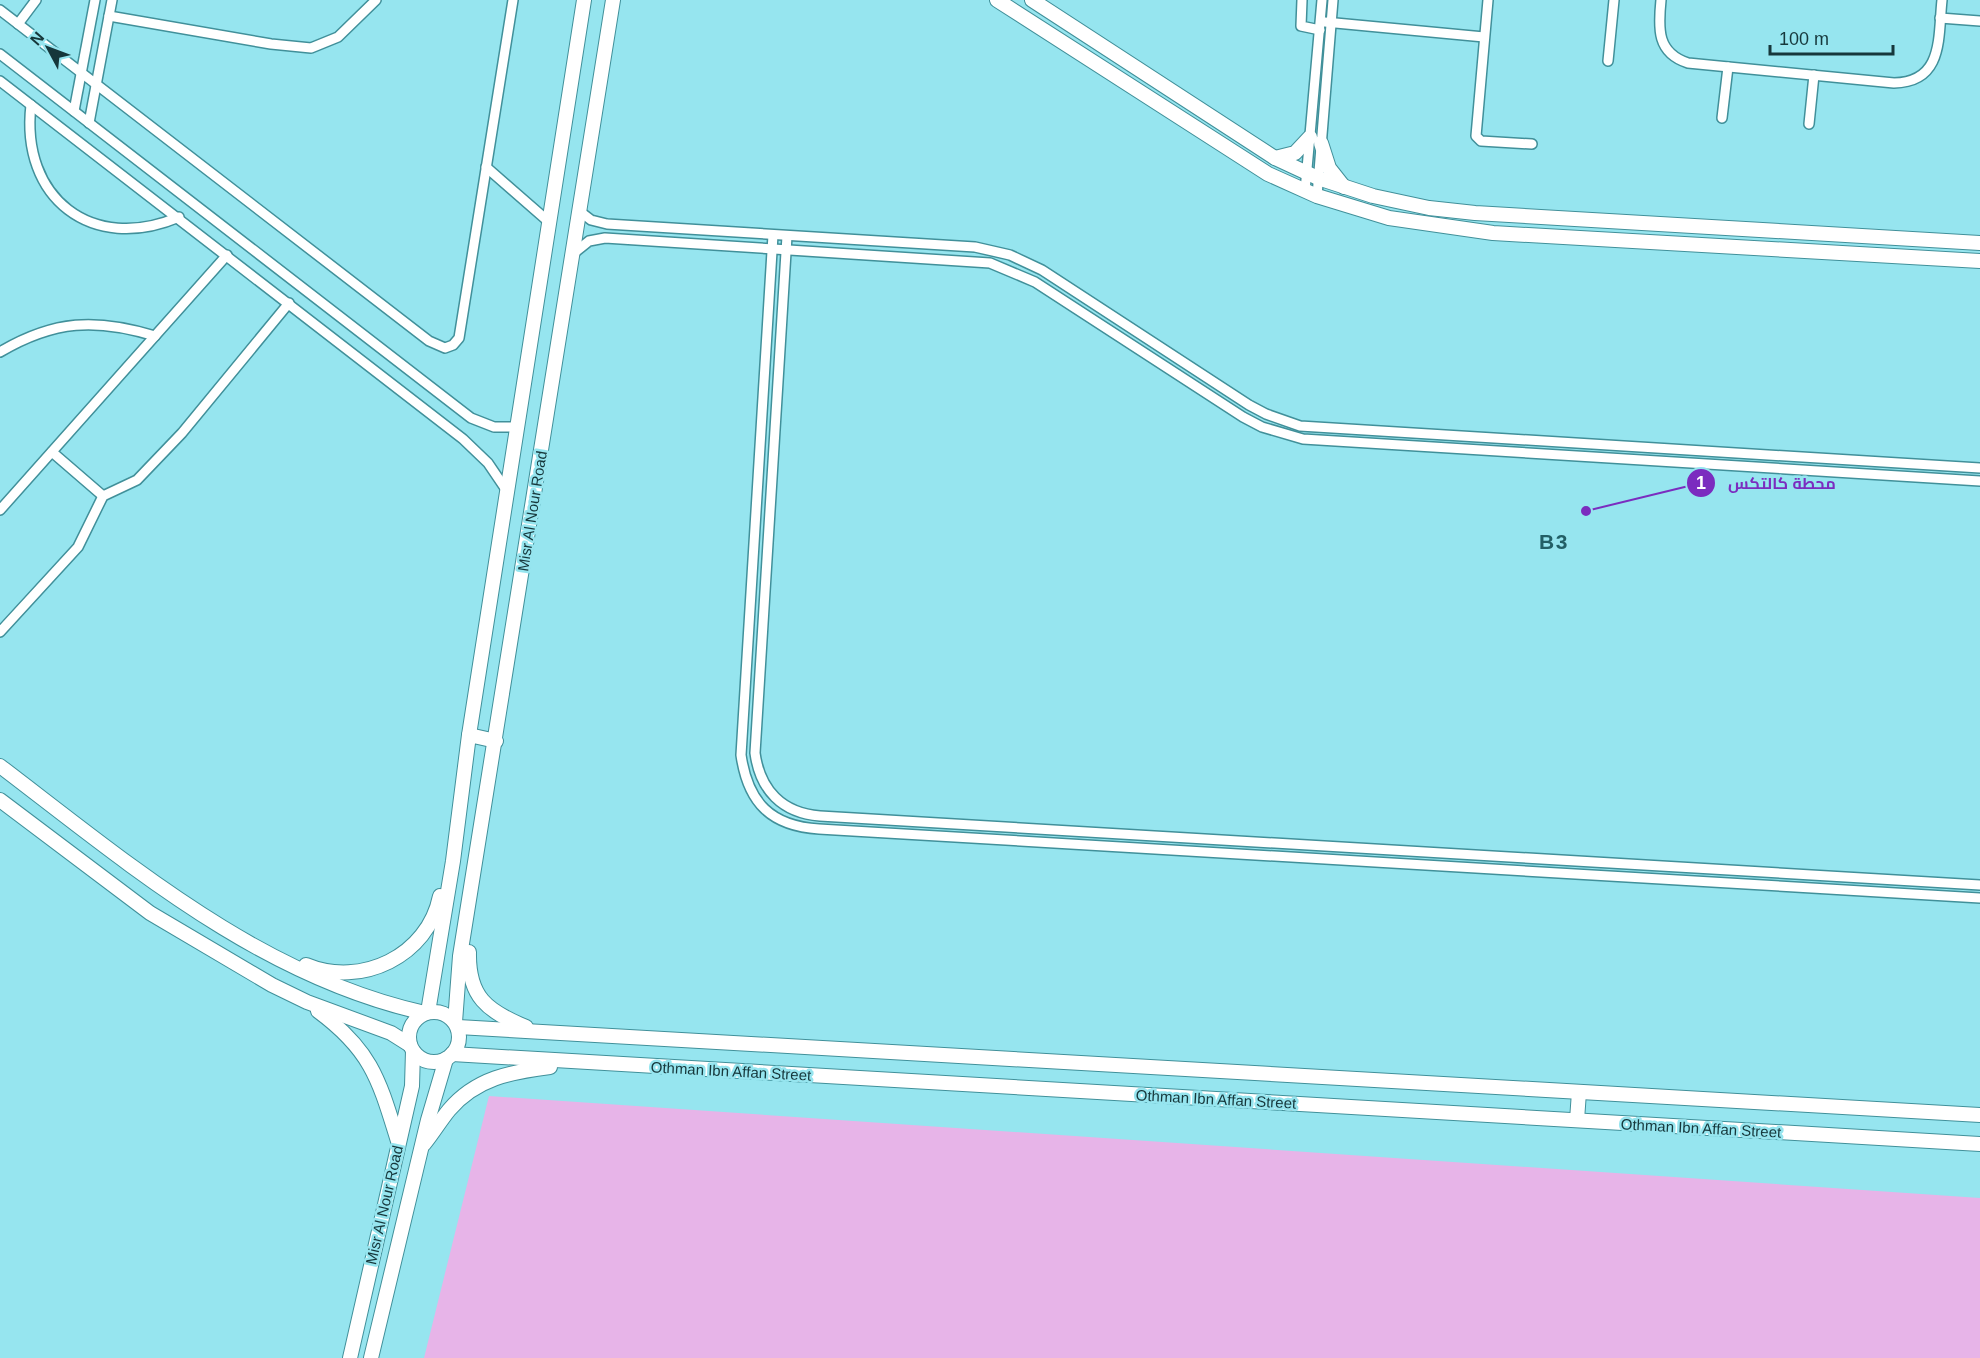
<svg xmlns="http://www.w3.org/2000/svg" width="1980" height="1358" font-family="Helvetica,Cairo,sans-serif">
<rect width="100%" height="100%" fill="#96e5ef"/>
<!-- grass -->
<polygon fill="#e7b4e8" points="489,1096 1980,1198 1980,1358 424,1358"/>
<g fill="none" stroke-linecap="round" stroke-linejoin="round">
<!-- street casing -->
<g stroke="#41909a" stroke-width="12">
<g id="street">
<polyline points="1302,0 1301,26 1320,30"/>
<polyline points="1488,0 1476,136 1481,141 1532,144"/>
<path d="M1661,0C1658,29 1657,53 1688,63L1894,83C1944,82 1938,37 1942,0"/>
<polyline points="0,10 429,341 445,348 453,345 459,338 513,0"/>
<polyline points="109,16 271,44 311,48 338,37 376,0"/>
<polyline points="1940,18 1980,21"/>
<polyline points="1325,22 1484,37"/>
<polyline points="18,24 36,0"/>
<polyline points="0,54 471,418 494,427 517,427"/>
<polyline points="1608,61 1614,0"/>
<polyline points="0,81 463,439 488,463 507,491"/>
<path d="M31,105C20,198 92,254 179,217"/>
<polyline points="74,111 95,0"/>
<polyline points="1722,118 1728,67"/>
<polyline points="89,123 112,0"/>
<polyline points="1809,124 1814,75"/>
<polyline points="486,167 549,222"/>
<polyline points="1305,191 1322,0"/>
<polyline points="1317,196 1333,0"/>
<polyline points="578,210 591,220 607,224 975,247 1010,255 1042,270 1249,405 1266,414 1300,426 1980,468"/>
<path d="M773,235L741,755C748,803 771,826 819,829L1980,898"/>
<path d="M787,236L755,753C760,790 782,813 820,816L1980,885"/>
<polyline points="574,253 589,241 605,238 990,263 1035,282 1243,417 1262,427 1303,439 1980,481"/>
<path d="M0,352C54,320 96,318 155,336"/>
<polyline points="52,452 103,496"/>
<polyline points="0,510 227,255"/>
<polyline points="0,632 78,547 103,496 137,480 182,433 289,303"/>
</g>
</g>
<!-- secondary casing -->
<g stroke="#41909a" stroke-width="16">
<g id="secondary">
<polyline points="997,0 1268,174 1317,196 1389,218 1493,233 1980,261"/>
<polyline points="1032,0 1275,158 1318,178 1373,196 1429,208 1475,213 1980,243"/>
<polyline points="1321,143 1329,168 1344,187"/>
<polyline points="1275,158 1295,153 1310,137"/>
<polyline points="469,735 496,741"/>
<path d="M0,766C130,865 261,977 425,1013"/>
<polyline points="0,800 150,913 272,985 307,1002 391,1033 410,1045"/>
<path d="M469,952C468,997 487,1011 526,1027"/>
<path d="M306,965C361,988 428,956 440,896"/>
<path d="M318,1011C372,1051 379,1080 398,1141"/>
<circle cx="434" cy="1037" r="25"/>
<polyline points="428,1012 453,861 469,735 584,0"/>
<polyline points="455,1022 460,956 613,0"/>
<polyline points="458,1027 1980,1115"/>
<polyline points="452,1054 1980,1144"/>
<polyline points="1577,1120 1579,1092"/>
<path d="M424,1144C433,1133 440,1121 449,1110C476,1078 511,1072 550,1067"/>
<polyline points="350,1358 412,1086 413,1051"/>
<polyline points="371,1358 428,1120 446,1059"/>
</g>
</g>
<!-- street -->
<use href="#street" stroke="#fff" stroke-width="9"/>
<!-- secondary -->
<use href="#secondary" stroke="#fff" stroke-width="14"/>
</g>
<g text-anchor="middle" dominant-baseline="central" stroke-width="5" stroke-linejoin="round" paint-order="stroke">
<!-- street labels -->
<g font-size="15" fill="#16373b" stroke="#96e5ef">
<text transform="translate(532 511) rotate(-81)">Misr Al Nour Road</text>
<text transform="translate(731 1071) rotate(3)">Othman Ibn Affan Street</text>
<text transform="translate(1216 1099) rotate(3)">Othman Ibn Affan Street</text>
<text transform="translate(1701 1128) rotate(3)">Othman Ibn Affan Street</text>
<text transform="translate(384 1205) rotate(-77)">Misr Al Nour Road</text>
</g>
<!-- district labels -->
<g font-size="21" font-weight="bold" letter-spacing="1.5" fill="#225f66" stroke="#96e5ef">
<text x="1554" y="541">B3</text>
</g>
</g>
<!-- callouts -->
<path fill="none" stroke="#7b2cbf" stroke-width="2" d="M1586 511L1701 483"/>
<g fill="#7b2cbf" stroke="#96e5ef" stroke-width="2">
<circle cx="1586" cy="511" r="6"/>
<circle cx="1701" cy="483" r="15"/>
</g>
<g font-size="18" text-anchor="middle" font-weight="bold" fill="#fff">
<text x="1701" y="489">1</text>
</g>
<g font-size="16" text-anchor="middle" font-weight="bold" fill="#7b2cbf" stroke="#96e5ef" stroke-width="5" stroke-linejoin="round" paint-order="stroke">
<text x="1782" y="489">محطة كالتكس</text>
</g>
<!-- north arrow -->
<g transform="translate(48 48) rotate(311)" stroke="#96e5ef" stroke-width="4.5" paint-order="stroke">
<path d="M0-4.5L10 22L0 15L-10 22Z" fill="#16373b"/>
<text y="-9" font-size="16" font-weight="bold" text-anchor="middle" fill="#16373b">N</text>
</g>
<!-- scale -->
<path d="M1770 45v9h123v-9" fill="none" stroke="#16373b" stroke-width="3"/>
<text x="1779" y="45" font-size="18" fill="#16373b" stroke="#96e5ef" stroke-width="4.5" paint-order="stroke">100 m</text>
</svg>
